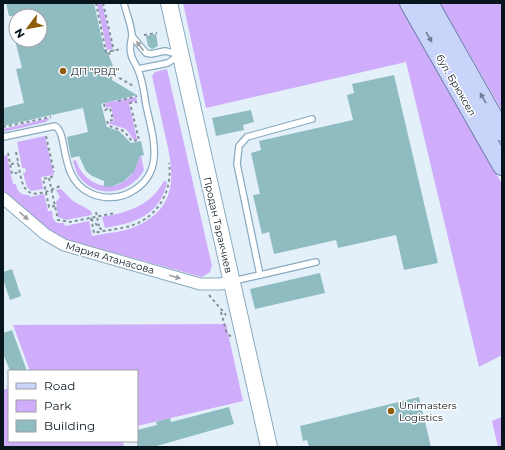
<svg xmlns="http://www.w3.org/2000/svg" width="505" height="450" font-family="Montserrat,sans-serif">
<rect width="100%" height="100%" fill="#e3f0fa"/>
<!-- green -->
<g fill="#d0adfb">
<polygon points="97,3 102,3 113,49 107,50"/>
<polygon points="183,3 399,3 502,184 502,355 479,367 406,62 206,108"/>
<polygon points="440,3 502,3 502,111 497,102"/>
<path d="M167,69L212,266L210,272L202,277L60,238L47,229L3,192V156L7,155L13,184H16C17,192 21,195 29,195L30,197L44,194L48,211H52L53,219L57,223H64L65,226L89,221L92,236C107,233 124,232 137,226C182,205 173,169 164,130C160,112 156,94 152,76L155,72Z"/>
<polygon points="136,97 137,101 129,103 137,139 134,140 126,129 110,124 109,122 114,121 111,107 106,108 105,103"/>
<polygon points="50,118 46,122 3,132 3,129"/>
<polygon points="45,136 54,175 41,177 43,189 31,191 27,187 23,173 26,172 25,168 22,168 17,142"/>
<path d="M141,155L144,170C132,192 101,200 82,180C77,175 75,168 73,161L76,160C82,182 109,195 127,179C136,173 136,163 141,155Z"/>
<path d="M164,181L167,182C160,216 134,223 105,228L102,217C129,212 150,206 164,181Z"/>
<polygon points="61,189 73,201 91,211 92,215 66,220 58,217 56,202 60,197 56,190"/>
<polygon points="226,324 243,401 137,426 137,371 30,371 13,325"/>
<polygon points="9,388 9,441 123,441 124,447 3,447 3,390"/>
<polygon points="502,417 502,447 498,447 492,421"/>
</g>
<!-- building -->
<g fill="#8fbcc1">
<polygon points="6,3 94,3 104,49 106,49 113,66 112,80 137,95 101,104 107,127 119,131 131,143 141,141 144,155 140,156 134,172 123,182 113,186 104,187 104,181 92,176 86,171 79,156 71,158 67,137 88,132 83,108 3,126 4,108 24,103 16,69 22,68 15,40 40,40 40,16 9,16"/>
<polygon points="156,34 158,46 152,49 148,46 146,36"/>
<polygon points="394,75 438,263 404,270 396,235 338,248 336,240 274,254 269,232 262,234 253,195 260,194 251,153 261,150 259,141 353,120 347,95 354,93 352,84"/>
<polygon points="251,110 254,122 243,125 244,130 216,136 212,118"/>
<polygon points="12,269 21,296 10,300 3,279 3,272"/>
<polygon points="320,273 325,293 255,309 250,289"/>
<polygon points="12,330 27,371 10,371 3,353 3,333"/>
<polygon points="419,397 431,447 309,447 307,440 303,441 300,426"/>
<polygon points="229,407 234,424 153,447 137,447 137,430 157,425 156,422 170,418 171,422"/>
</g>
<g fill="none" stroke-linecap="round" stroke-linejoin="round">
<!-- lane casing -->
<g stroke="#8babc1" stroke-width="8">
<g id="lane">
<polyline points="132,36 146,53 151,54 165,51 178,54"/>
<polyline points="138,69 168,63 179,55"/>
<path d="M3,137L55,126C69,134 58,178 90,193C102,199 119,199 131,192C166,173 153,137 146,105C144,94 143,80 138,70C136,64 132,60 131,54C129,47 131,42 132,36C132,26 126,13 124,3"/>
<polyline points="260,275 316,262"/>
<polyline points="233,281 260,275 237,164 239,146 247,137 312,119"/>
</g>
</g>
<!-- street casing -->
<g stroke="#8babc1" stroke-width="13">
<polyline id="street" points="3,198 45,234 64,245 200,284 220,284 231,282"/>
</g>
<!-- secondary casing -->
<g stroke="#8babc1" stroke-width="18">
<polyline id="secondary" points="169,3 269,447"/>
</g>
<!-- primary casing -->
<g stroke="#6e7fac" stroke-width="20">
<g id="primary">
<polyline points="409,3 502,166"/>
<polyline points="429,3 502,132"/>
</g>
</g>
<!-- path -->
<g stroke="#839099" stroke-width="2" stroke-dasharray="3 3" stroke-linecap="butt">
<polyline points="96,3 106,52 122,49"/>
<polyline points="103,3 114,51"/>
<polyline points="144,35 157,33"/>
<polyline points="109,52 110,58"/>
<polyline points="114,75 135,87"/>
<polyline points="118,101 137,96"/>
<polyline points="104,104 105,110 110,108 113,120 107,121 109,126 124,131 132,141 139,140 130,103 137,102"/>
<polyline points="3,127 51,117"/>
<polyline points="46,136 54,172"/>
<path d="M16,152C23,184 19,206 60,186"/>
<polyline points="8,153 12,174 20,172"/>
<polyline points="11,164 18,163"/>
<polyline points="49,178 58,220 70,222 115,213"/>
<polyline points="55,206 49,207 43,179 55,176"/>
<polyline points="96,212 99,226"/>
<path d="M91,218L94,233C107,230 121,229 133,225C159,216 173,189 169,163"/>
<polyline points="91,219 103,231"/>
<polyline points="209,295 226,315"/>
<polyline points="221,312 226,331 231,337"/>
</g>
<!-- lane -->
<use href="#lane" stroke="#fff" stroke-width="5.5"/>
<!-- street -->
<use href="#street" stroke="#fff" stroke-width="11"/>
<!-- secondary -->
<use href="#secondary" stroke="#fff" stroke-width="16"/>
<!-- primary -->
<use href="#primary" stroke="#c9d4fb" stroke-width="18"/>
</g>
<!-- one-way arrows -->
<defs><path id="oneway-solid" d="M-6-.8H1V-3.2L6.5 0L1 3.2V.8H-6Z"/></defs>
<g fill="#727e97">
<use href="#oneway-solid" transform="translate(429 37) rotate(60)"/>
<use href="#oneway-solid" transform="translate(483 98) rotate(-120)"/>
</g>
<g fill="#9ca1a5">
<use href="#oneway-solid" transform="translate(140 46) rotate(-127)"/>
<use href="#oneway-solid" transform="translate(24 216) rotate(40)"/>
<use href="#oneway-solid" transform="translate(175 277) rotate(16)"/>
</g>
<!-- markers -->
<g fill="#8d5d07" stroke="#fff" stroke-width="1.5">
<circle cx="63" cy="71" r="4"/>
<circle cx="391" cy="411" r="4"/>
</g>
<g text-anchor="middle" dominant-baseline="central" stroke-width="3" stroke-linejoin="round" paint-order="stroke">
<!-- poi labels -->
<g font-size="10" fill="#08151d" stroke="#fff" text-anchor="start">
<text x="71" y="71">ДП "РВД"</text>
<text x="399" y="405">Unimasters<tspan x="399" dy="12">Logistics</tspan></text>
</g>
<!-- street labels -->
<g font-size="10" fill="#08151d" stroke="#fff">
<text transform="translate(456 85) rotate(60)">бул. Брюксел</text>
<text transform="translate(218 225) rotate(77)">Продан Таракчиев</text>
<text transform="translate(110 258) rotate(16)">Мария Атанасова</text>
</g>
</g>
<!-- border -->
<rect width="505" height="450" fill="none" stroke="#08151d" stroke-width="8"/>
<!-- legend -->
<rect x="8" y="370" width="130" height="72" fill="#ffffff" stroke="#9ca1a5"/>
<rect x="16" y="383" width="20" height="6" fill="#c9d4fb" stroke="#9ca1a5"/>
<text x="44" y="390" font-size="12" fill="#08151d">Road</text>
<rect x="16" y="400" width="20" height="12" fill="#d0adfb" stroke="#9ca1a5"/>
<text x="44" y="410" font-size="12" fill="#08151d">Park</text>
<rect x="16" y="420" width="20" height="12" fill="#8fbcc1" stroke="#9ca1a5"/>
<text x="44" y="430" font-size="12" fill="#08151d">Building</text>
<!-- north arrow -->
<g transform="translate(28 28) rotate(238)"><circle r="19" fill="#ffffff" stroke="#9ca1a5"/>
<path d="M0-3L7 15L0 10L-7 15Z" fill="#8d5d07"/>
<text y="-6" font-size="11" font-weight="bold" text-anchor="middle" fill="#08151d">N</text>
</g>
</svg>
